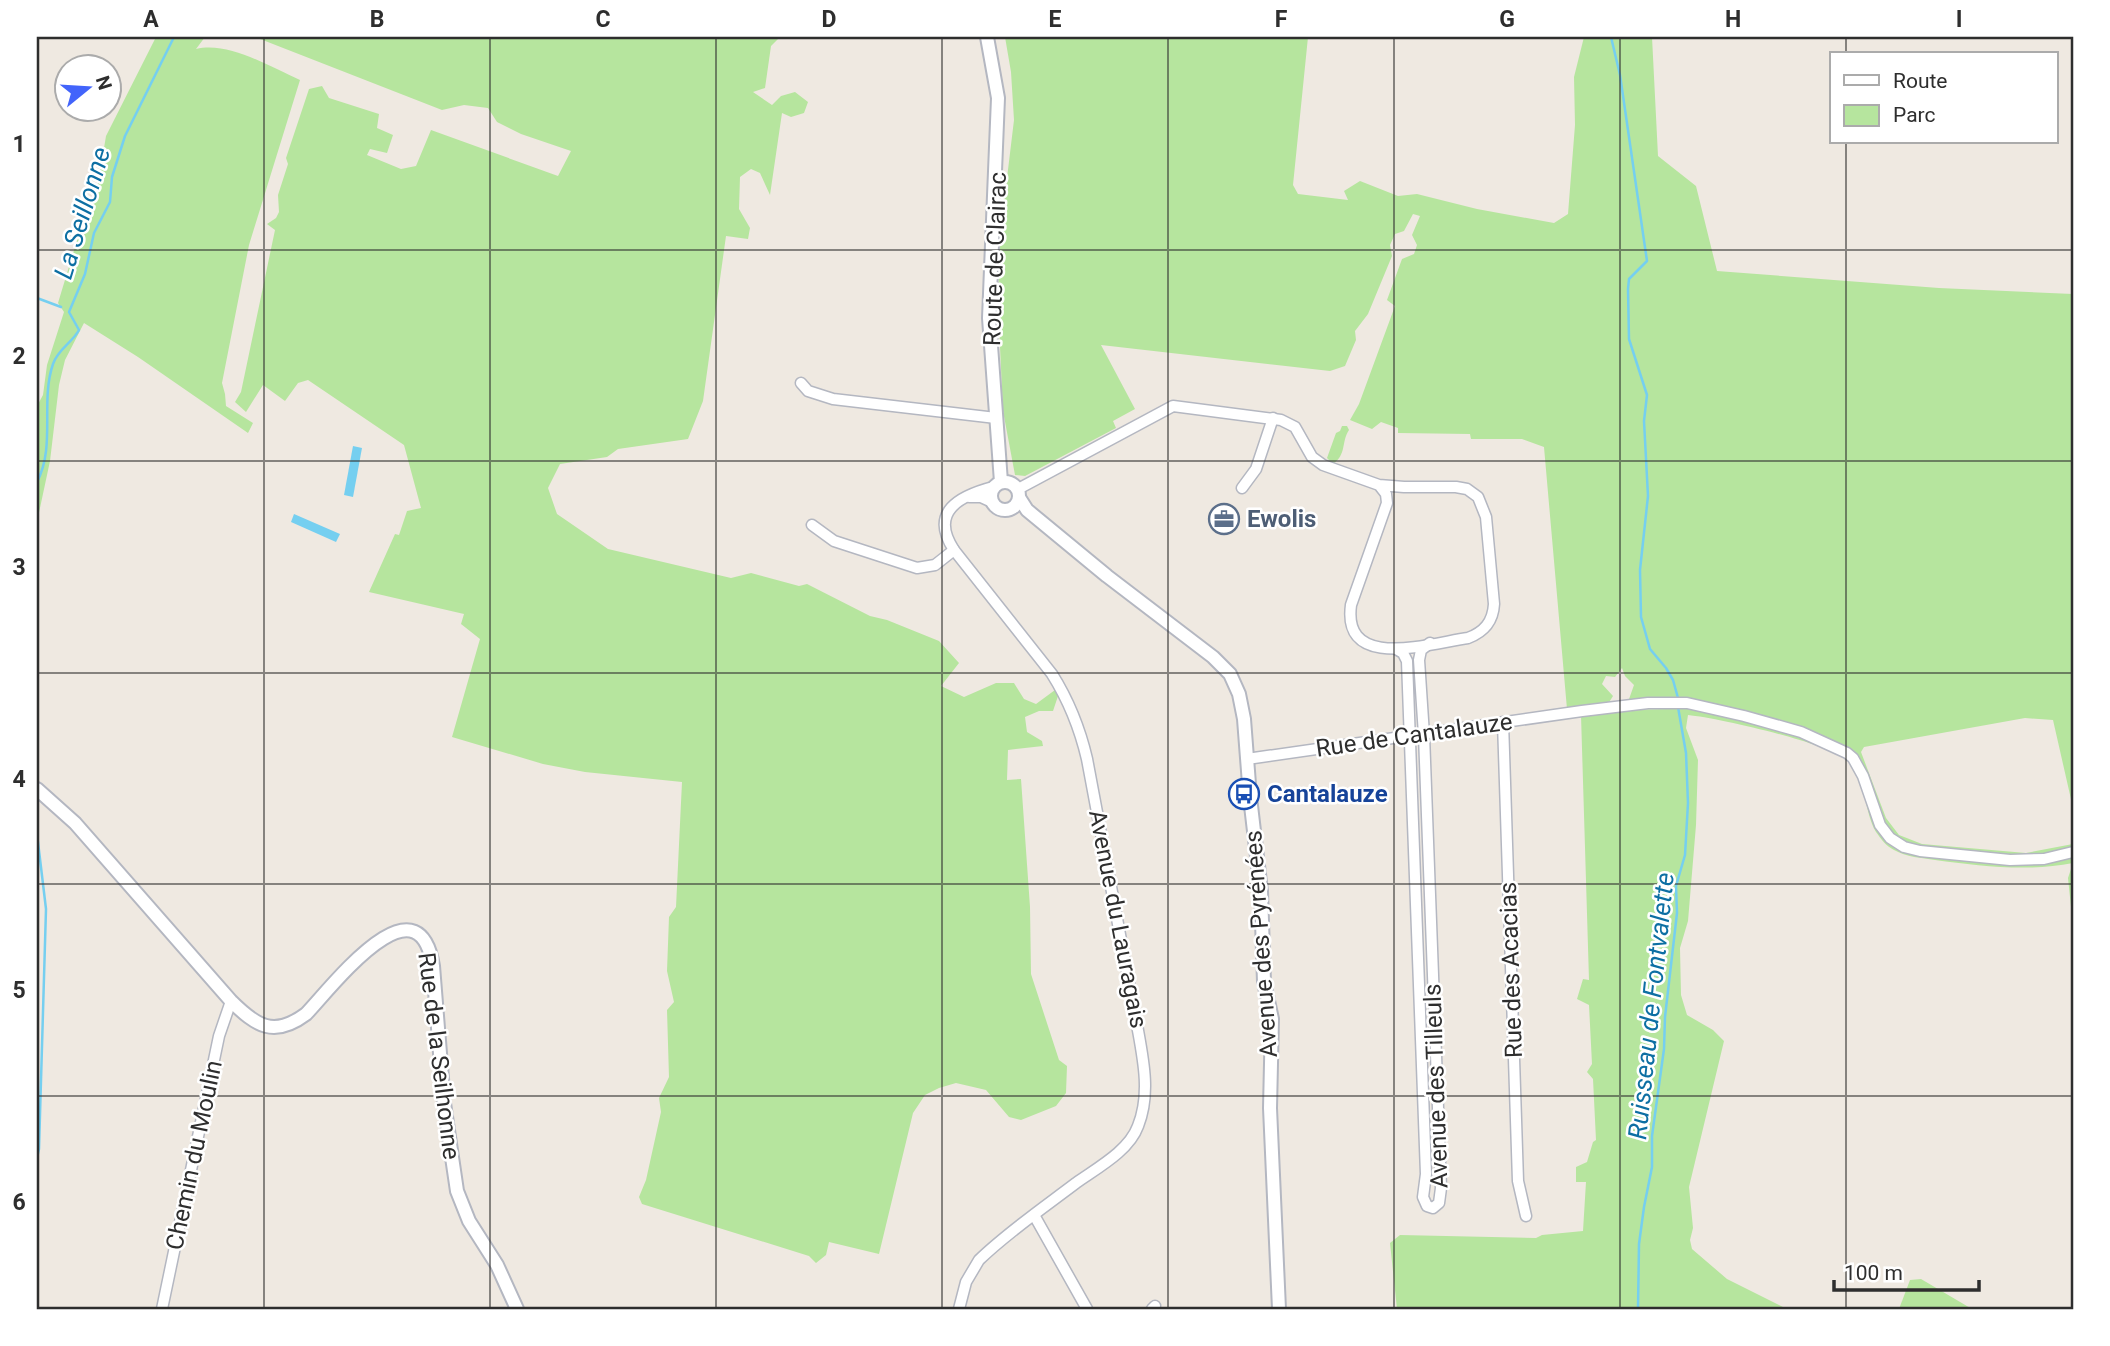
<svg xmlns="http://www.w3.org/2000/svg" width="2110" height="1346" font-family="Roboto,sans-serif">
<rect width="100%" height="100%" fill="#efe9e1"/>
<!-- green -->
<g fill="#b6e59e">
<path d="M156,37H205L196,49C229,41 270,67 300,80L249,245L222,383L225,394L226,406L253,423L248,433L138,357L84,323L65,360L59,385L50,461L37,522V406L43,395L47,365L64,312L58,303L81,227L97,190L106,136Z"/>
<polygon points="255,37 780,37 771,46 765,88 753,92 772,105 781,96 795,92 808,102 804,113 791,117 782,113 770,195 760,173 751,169 740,177 739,209 750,228 748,239 726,236 703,401 688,439 618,449 607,457 560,464 548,488 557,514 608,549 731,578 751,573 799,586 807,584 870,616 887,620 939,641 959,663 941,686 964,697 996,683 1014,683 1024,699 1036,704 1055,690 1058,696 1053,711 1039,711 1025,717 1027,732 1042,741 1043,746 1008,750 1007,780 1021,779 1030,907 1031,974 1059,1060 1067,1066 1066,1093 1056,1106 1021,1120 1009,1117 986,1090 956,1083 939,1088 925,1095 913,1113 879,1254 829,1242 826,1255 816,1263 809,1256 642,1204 639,1197 646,1180 661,1112 659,1098 669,1077 667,1010 674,1002 667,971 669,917 676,907 682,782 585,772 543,764 452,737 480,639 461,624 464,614 369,592 395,534 399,535 407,511 421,508 404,445 308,380 298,383 285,401 263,385 246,412 235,402 241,392 275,230 267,224 276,218 279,212 278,195 288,164 286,158 309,89 322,86 329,98 379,114 377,128 393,135 387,153 370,149 367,155 401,169 416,166 431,130 558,176 571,151 521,134 497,122 488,108 464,105 442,110"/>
<path d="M1005,37H1308L1293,185L1298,194L1348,200L1344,191L1360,181L1398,196L1417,194L1477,209L1554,223L1568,214L1575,125L1574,77L1584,37H1652L1658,156L1696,186L1717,271L1939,288L2073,294V808L2053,720L2025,718L1864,747L1861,752L1886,818L1899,835L1922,844L2026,853L2073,844V926L2068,878L2073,863C2028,872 1980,866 1935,860C1922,858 1906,857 1894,850C1886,846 1881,839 1876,832C1863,810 1867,775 1846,759C1823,742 1719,718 1688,715L1686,728L1698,760L1696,825L1688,921L1680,948L1681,995L1687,1015L1713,1030L1724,1041L1689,1187L1693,1228L1690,1240L1692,1249L1727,1279L1787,1309H1397L1390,1243L1400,1235L1536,1238L1542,1235L1583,1231L1586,1182H1576V1167L1587,1162L1593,1142L1596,1140L1593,1079L1587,1072L1592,1064L1589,1005L1577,999L1583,979L1589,980L1581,715L1625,710L1666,709L1661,700L1628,702L1634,685L1625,676L1622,668L1615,677L1606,676L1602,684L1613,696L1608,704L1567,709L1544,447L1522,439H1471L1470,434L1398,433V428L1381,422L1372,429L1350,420L1359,404L1395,306L1387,300L1402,259L1414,254L1417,245L1412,235L1420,216L1413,214L1404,231L1395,234L1390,245L1392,256L1368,314L1355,331L1356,340L1345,366L1330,371L1101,345L1135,409L1113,421L1116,428L1025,476L1015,475L1003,411L998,304L1000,236L1014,120L1011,72Z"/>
<path d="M1342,426H1347L1349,430C1341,442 1347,454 1333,464L1327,458L1336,433L1340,431Z"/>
<polygon points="1921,1279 1972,1309 1899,1309 1910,1280"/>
</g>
<!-- water -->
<g fill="#75cff0">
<polygon points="353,446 362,448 353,497 344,495"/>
<polygon points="294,514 340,534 336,542 291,522"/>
</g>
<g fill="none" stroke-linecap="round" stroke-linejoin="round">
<!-- stream -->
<g stroke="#75cff0" stroke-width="2.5">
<polyline points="1611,37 1620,75 1647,261 1629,279 1628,289 1629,339 1647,395 1644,421 1648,496 1640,570 1641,617 1650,649 1666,668 1673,680 1678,698"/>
<polyline points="37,298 61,307"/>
<path d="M37,482C56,446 40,402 53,364C58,349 72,343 79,330L69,312L85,274L94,233L110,202L112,177L125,136L174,37"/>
<polyline points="37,834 46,909 39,1149 37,1158"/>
<polyline points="1638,1309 1639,1244 1644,1207 1652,1167 1652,1136 1664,1049 1665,1017 1677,913 1676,886 1685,855 1688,803 1686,753 1678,707"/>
</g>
<!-- minor casing -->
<g stroke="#b4b7c1" stroke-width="13">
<g id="minor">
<polyline points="801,383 808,391 833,399 996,418"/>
<polyline points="1242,488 1256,469 1273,418"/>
<path d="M1018,489L1173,406L1281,420L1295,427L1312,457L1323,465L1379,485L1404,487H1456L1467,489L1478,497L1486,517L1494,604C1493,622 1484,632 1468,638C1431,643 1342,672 1351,605L1387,503L1386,494L1379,485"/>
<polyline points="969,497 981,497 992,502"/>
<polyline points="812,525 834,541 917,568 935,565 954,550"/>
<polyline points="1396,649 1403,653 1407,661 1426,1174 1423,1197 1427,1206 1433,1208 1439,1203 1441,1188 1424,735 1419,660 1421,650 1430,643"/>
<polyline points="1503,722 1518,1181 1526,1216"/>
<polyline points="1247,759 1582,711 1648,703 1687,703 1744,716 1801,732 1847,753 1853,758 1863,776 1880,825 1890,838 1904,847 1920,851 2010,860 2044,859 2073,852"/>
<polyline points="1034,1215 1087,1309"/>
<polyline points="162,1309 219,1036 231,1001"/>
<path d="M959,1309L966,1282L979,1260C1008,1232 1043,1208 1076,1183C1097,1168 1129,1151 1138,1126C1151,1094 1143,1058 1137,1025L1087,759C1080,729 1069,701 1052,674L954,550C929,512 959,496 993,487"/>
<polyline points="1152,1309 1155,1306"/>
</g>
</g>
<!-- tertiary casing -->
<g stroke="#b4b7c1" stroke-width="16">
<g id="tertiary">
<polyline points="987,37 998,98 989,318 1001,482"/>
<circle cx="1005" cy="496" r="14"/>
<polyline points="1020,499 1027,510 1107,576 1213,657 1230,674 1239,694 1244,719 1250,797 1261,891 1264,982 1272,1019 1270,1108 1279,1309"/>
<path d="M37,789L75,823L231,1001C256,1026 274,1038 306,1014C331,988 418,873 433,966L444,1103L457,1191L469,1221L497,1265L517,1309"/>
</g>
</g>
<!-- minor -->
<use href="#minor" stroke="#fff" stroke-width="10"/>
<!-- tertiary -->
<use href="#tertiary" stroke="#fff" stroke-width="12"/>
</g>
<!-- grid -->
<path fill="none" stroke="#2e2e2e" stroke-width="2" stroke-opacity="0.55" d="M264,37V1309M490,37V1309M716,37V1309M942,37V1309M1168,37V1309M1394,37V1309M1620,37V1309M1846,37V54M1846,142V1309M37,250H2073M37,461H2073M37,673H2073M37,884H2073M37,1096H2073"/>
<!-- icons -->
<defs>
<g id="office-ring" transform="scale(1.575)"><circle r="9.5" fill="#fff" stroke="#5c6f8a" stroke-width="1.5"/><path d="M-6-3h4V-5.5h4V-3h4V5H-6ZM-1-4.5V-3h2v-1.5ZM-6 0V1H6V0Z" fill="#5c6f8a"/></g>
<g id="bus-ring" transform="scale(1.575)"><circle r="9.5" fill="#fff" stroke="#1a4fb4" stroke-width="1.5"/><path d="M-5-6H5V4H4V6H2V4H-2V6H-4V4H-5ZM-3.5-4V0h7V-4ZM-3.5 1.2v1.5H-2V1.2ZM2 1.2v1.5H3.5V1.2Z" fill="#1a4fb4"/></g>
</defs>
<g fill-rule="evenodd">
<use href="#office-ring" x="1224" y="519"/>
<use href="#bus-ring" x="1244" y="794"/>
</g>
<g text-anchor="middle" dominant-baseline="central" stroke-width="5" stroke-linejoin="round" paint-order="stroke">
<!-- street labels -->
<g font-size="24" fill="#2e2e2e" stroke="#fff">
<text transform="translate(995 259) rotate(-88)">Route de Clairac</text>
<text transform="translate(1414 735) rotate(-8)">Rue de Cantalauze</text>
<text transform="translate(1118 919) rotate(79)">Avenue du Lauragais</text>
<text transform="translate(1261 944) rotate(-94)">Avenue des Pyrénées</text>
<text transform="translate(1511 970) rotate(-92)">Rue des Acacias</text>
<text transform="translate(439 1056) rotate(83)">Rue de la Seilhonne</text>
<text transform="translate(1436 1086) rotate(-92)">Avenue des Tilleuls</text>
<text transform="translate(194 1155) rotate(-78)">Chemin du Moulin</text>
</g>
<!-- service labels -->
<g font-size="24" font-weight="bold" fill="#4e5e75" stroke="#fff" text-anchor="start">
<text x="1247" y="519">Ewolis</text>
</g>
<!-- transit labels -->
<g font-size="24" font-weight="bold" fill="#164399" stroke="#fff" text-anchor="start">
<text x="1267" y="794">Cantalauze</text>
</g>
<!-- water labels -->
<g font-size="26" font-style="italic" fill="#0d6fa3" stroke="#fff">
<text transform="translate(82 213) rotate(-73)">La Seillonne</text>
<text transform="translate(1651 1006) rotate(-84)">Ruisseau de Fontvalette</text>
</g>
</g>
<!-- border -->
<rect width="2110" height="1346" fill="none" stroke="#ffffff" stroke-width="77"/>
<!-- legend -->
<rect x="1830" y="52" width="228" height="91" fill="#ffffff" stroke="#ababab" stroke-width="2"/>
<rect x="1844" y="75" width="35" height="10" fill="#ffffff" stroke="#ababab" stroke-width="2"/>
<text x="1893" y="88" font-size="21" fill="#2e2e2e">Route</text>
<rect x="1844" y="105" width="35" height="21" fill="#b6e59e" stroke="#ababab" stroke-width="2"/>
<text x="1893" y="122" font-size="21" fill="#2e2e2e">Parc</text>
<!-- north arrow -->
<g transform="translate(88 88) rotate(72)"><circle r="33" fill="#ffffff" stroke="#ababab" stroke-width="2"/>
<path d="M0-5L12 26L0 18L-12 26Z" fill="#4264fb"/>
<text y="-10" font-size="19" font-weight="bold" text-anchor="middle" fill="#2e2e2e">N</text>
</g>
<!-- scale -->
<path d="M1834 1280v10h145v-10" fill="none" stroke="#2e2e2e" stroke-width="3.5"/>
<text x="1844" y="1280" font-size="21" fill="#2e2e2e" stroke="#ffffff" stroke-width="5" paint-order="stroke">100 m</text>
<rect x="38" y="38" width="2034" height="1270" fill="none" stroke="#2e2e2e" stroke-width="2.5"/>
<g font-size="23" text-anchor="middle" font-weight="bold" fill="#2e2e2e">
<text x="151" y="27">A</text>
<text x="377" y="27">B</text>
<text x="603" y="27">C</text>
<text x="829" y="27">D</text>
<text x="1055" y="27">E</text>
<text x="1281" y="27">F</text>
<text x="1507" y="27">G</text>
<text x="1733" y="27">H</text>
<text x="1959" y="27">I</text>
<text x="19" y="152">1</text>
<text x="19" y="364">2</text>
<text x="19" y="575">3</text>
<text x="19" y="787">4</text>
<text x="19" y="998">5</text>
<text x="19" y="1210">6</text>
</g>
</svg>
